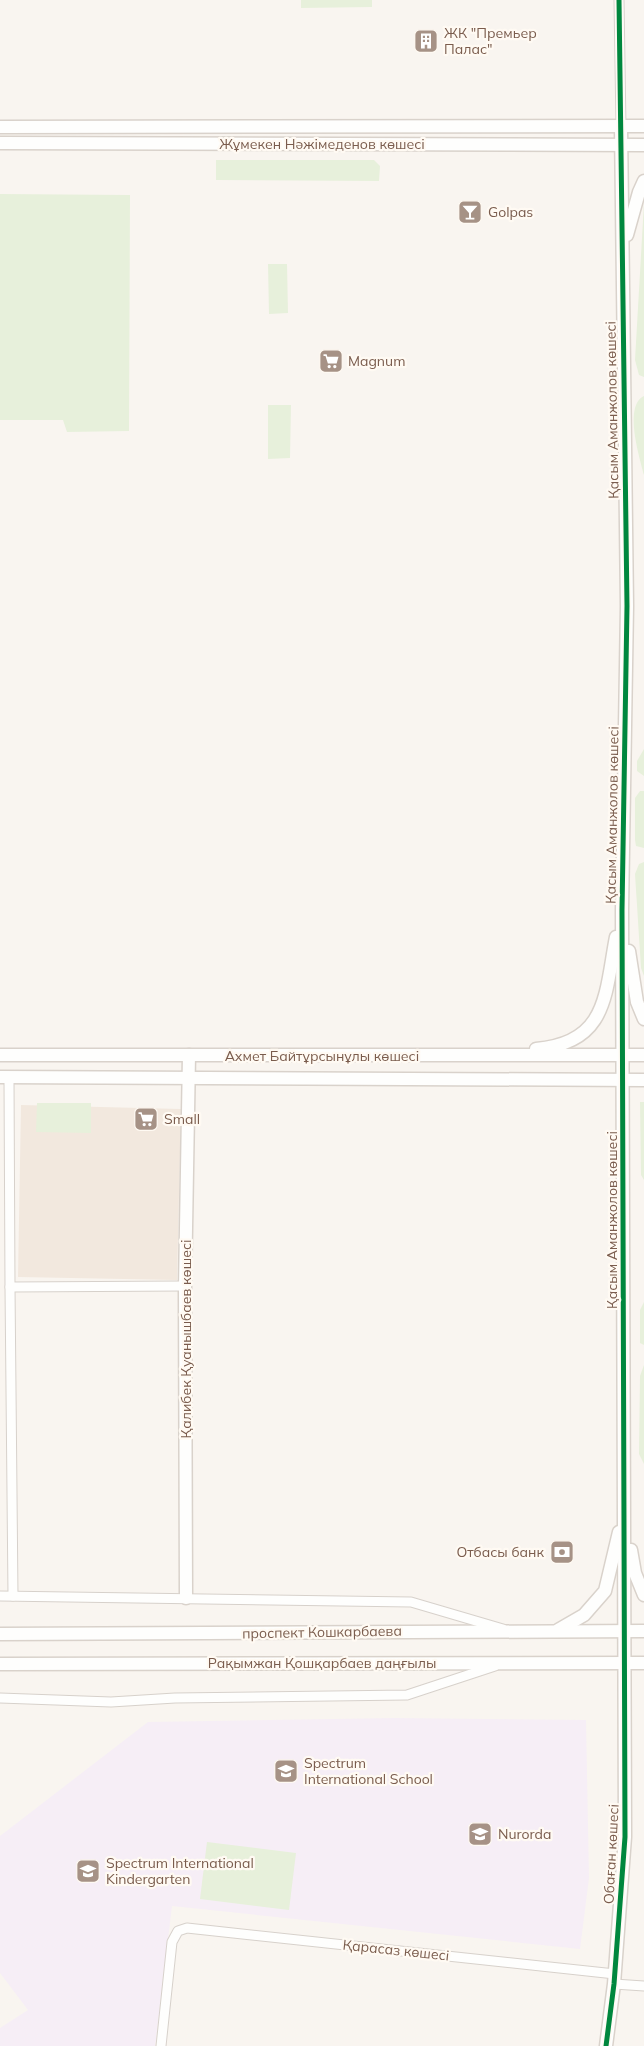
<svg xmlns="http://www.w3.org/2000/svg" width="644" height="2046" font-family="Mulish,sans-serif">
<rect width="100%" height="100%" fill="#f9f5f0"/>
<!-- residential -->
<polygon fill="#f2e8de" points="21,1105 181,1109 177,1280 18,1277"/>
<!-- education -->
<polygon fill="#f6eef6" points="395,1718 586,1720 589,1878 580,1949 172,1906 155,2046 0,2046 0,2028 28,2010 0,1973 0,1836 148,1722"/>
<!-- green -->
<g fill="#e7f0db">
<polygon points="301,0 372,0 372,7 301,8"/>
<polygon points="216,160 374,160 380,166 379,181 216,180"/>
<polygon points="0,194 130,195 129,431 67,432 63,420 0,420"/>
<polygon points="644,203 644,377 639,375 635,360"/>
<polygon points="268,264 287,264 288,313 269,314"/>
<path d="M644,396V475C640,458 623,406 644,396Z"/>
<polygon points="268,405 291,405 290,458 268,459"/>
<polygon points="644,749 644,776 637,771 637,761"/>
<polygon points="640,791 644,791 644,848 636,846 635,840 635,798"/>
<polygon points="644,862 644,976 641,968 635,874 639,864"/>
<polygon points="640,1102 644,1102 644,1180 641,1175"/>
<polygon points="37,1103 91,1103 91,1133 36,1132"/>
<polygon points="644,1302 644,1345 640,1343 640,1310"/>
<polygon points="644,1365 644,1464 639,1454 640,1376"/>
<polygon points="207,1842 296,1853 289,1910 200,1899"/>
</g>
<g fill="none" stroke-linecap="round" stroke-linejoin="round">
<!-- street casing -->
<g stroke="#d7d1cb" stroke-width="11">
<g id="street">
<polyline points="619,0 621,127"/>
<polyline points="9,1078 10,1287 185,1286"/>
<polyline points="10,1287 13,1596"/>
<polyline points="0,1596 411,1602 503,1629"/>
<polyline points="0,1698 111,1702 175,1698 407,1695 495,1666"/>
<polyline points="614,1984 644,1986"/>
<polyline points="161,2046 172,1942 178,1931 187,1928 615,1974"/>
</g>
</g>
<!-- secondary casing -->
<g stroke="#d9d2cb" stroke-width="15">
<g id="secondary">
<polyline points="0,127 644,126"/>
<polyline points="0,143 644,145"/>
<polyline points="627,235 639,192 644,181"/>
<polyline points="629,951 637,1002 644,1019"/>
<path d="M536,1049C608,1043 605,994 616,937"/>
<polyline points="0,1055 644,1055"/>
<polyline points="0,1077 644,1080"/>
<polyline points="631,1550 635,1573 644,1595"/>
<polyline points="186,1598 185,1286 189,1055"/>
<polyline points="558,1630 584,1615 605,1591 619,1532"/>
<polyline points="0,1634 644,1631"/>
<polyline points="0,1664 644,1663"/>
<polyline points="606,2046 614,1984 625,1837 622,910 627,606 621,127"/>
</g>
</g>
<!-- street -->
<use href="#street" stroke="#fefefd" stroke-width="9"/>
<!-- secondary -->
<use href="#secondary" stroke="#fefefd" stroke-width="12"/>
<!-- cycleway casing -->
<g stroke="#fffaf3" stroke-width="8">
<polyline id="cycleway" points="606,2046 614,1984 625,1837 622,910 627,606 619,0"/>
</g>
<!-- cycleway -->
<use href="#cycleway" stroke="#00873e" stroke-width="5"/>
</g>
<!-- icons -->
<defs>
<g id="building-square" transform="scale(1.25)"><rect x="-9" y="-9" width="18" height="18" rx="4" fill="#a69286" stroke="#fffaf3"/><path d="M-4-6H4V6H1V3H-1V6H-4ZM-2.5-4.3h1.7v1.8h-1.7ZM.8-4.3h1.7v1.8H.8ZM-2.5-1h1.7V.8h-1.7ZM.8-1h1.7V.8H.8Z" fill="#fff"/></g>
<g id="bar-square" transform="scale(1.25)"><rect x="-9" y="-9" width="18" height="18" rx="4" fill="#a69286" stroke="#fffaf3"/><path d="M-6-5H6L.8 .8V4.5H3.5V6h-7V4.5H-.8V.8Z" fill="#fff"/></g>
<g id="supermarket-square" transform="scale(1.25)"><rect x="-9" y="-9" width="18" height="18" rx="4" fill="#a69286" stroke="#fffaf3"/><path d="M-6-5.5h2.5l.6 2H6L4.5 2H-2.5L-4.4-4H-6ZM-1.5 3.2a1.3 1.3 0 1 0 .1 0ZM3 3.2a1.3 1.3 0 1 0 .1 0Z" fill="#fff"/></g>
<g id="bank-square" transform="scale(1.25)"><rect x="-9" y="-9" width="18" height="18" rx="4" fill="#a69286" stroke="#fffaf3"/><path d="M-6-4H6V4H-6ZM0-2.3a2.3 2.3 0 1 0 0 4.6a2.3 2.3 0 1 0 0-4.6Z" fill="#fff"/></g>
<g id="school-square" transform="scale(1.25)"><rect x="-9" y="-9" width="18" height="18" rx="4" fill="#a69286" stroke="#fffaf3"/><path d="M0-5L7-2L0 1L-7-2ZM-4 1L0 2.5L4 1V4Q0 6-4 4Z" fill="#fff"/></g>
</defs>
<g fill-rule="evenodd">
<use href="#building-square" x="426" y="41"/>
<use href="#bar-square" x="470" y="212"/>
<use href="#supermarket-square" x="331" y="361"/>
<use href="#supermarket-square" x="146" y="1119"/>
<use href="#bank-square" x="562" y="1552"/>
<use href="#school-square" x="286" y="1771"/>
<use href="#school-square" x="480" y="1834"/>
<use href="#school-square" x="88" y="1871"/>
</g>
<g text-anchor="middle" dominant-baseline="central" stroke-width="4.5" stroke-linejoin="round" paint-order="stroke">
<!-- poi labels -->
<g font-size="14" fill="#7a5c4d" stroke="#fffaf3" text-anchor="start">
<text x="444" y="33">ЖК "Премьер<tspan x="444" dy="16">Палас"</tspan></text>
<text x="488" y="212">Golpas</text>
<text x="348" y="361">Magnum</text>
<text x="164" y="1119">Small</text>
<text x="544" y="1552" text-anchor="end">Отбасы банк</text>
<text x="304" y="1763">Spectrum<tspan x="304" dy="16">International School</tspan></text>
<text x="498" y="1834">Nurorda</text>
<text x="106" y="1863">Spectrum International<tspan x="106" dy="16">Kindergarten</tspan></text>
</g>
<!-- street labels -->
<g font-size="14" fill="#7a5c4d" stroke="#fffaf3">
<text x="322" y="144">Жұмекен Нәжімеденов көшесі</text>
<text transform="translate(612 410) rotate(-91)">Қасым Аманжолов көшесі</text>
<text transform="translate(612 815) rotate(-89)">Қасым Аманжолов көшесі</text>
<text x="322" y="1056">Ахмет Байтұрсынұлы көшесі</text>
<text transform="translate(612 1220) rotate(-90)">Қасым Аманжолов көшесі</text>
<text transform="translate(186 1339) rotate(-90)">Қалибек Қуанышбаев көшесі</text>
<text transform="translate(322 1632) rotate(-1)">проспект Кошкарбаева</text>
<text x="322" y="1663">Рақымжан Қошқарбаев даңғылы</text>
<text transform="translate(611 1854) rotate(-87)">Обаған көшесі</text>
<text transform="translate(396 1950) rotate(6)">Қарасаз көшесі</text>
</g>
</g>
</svg>
